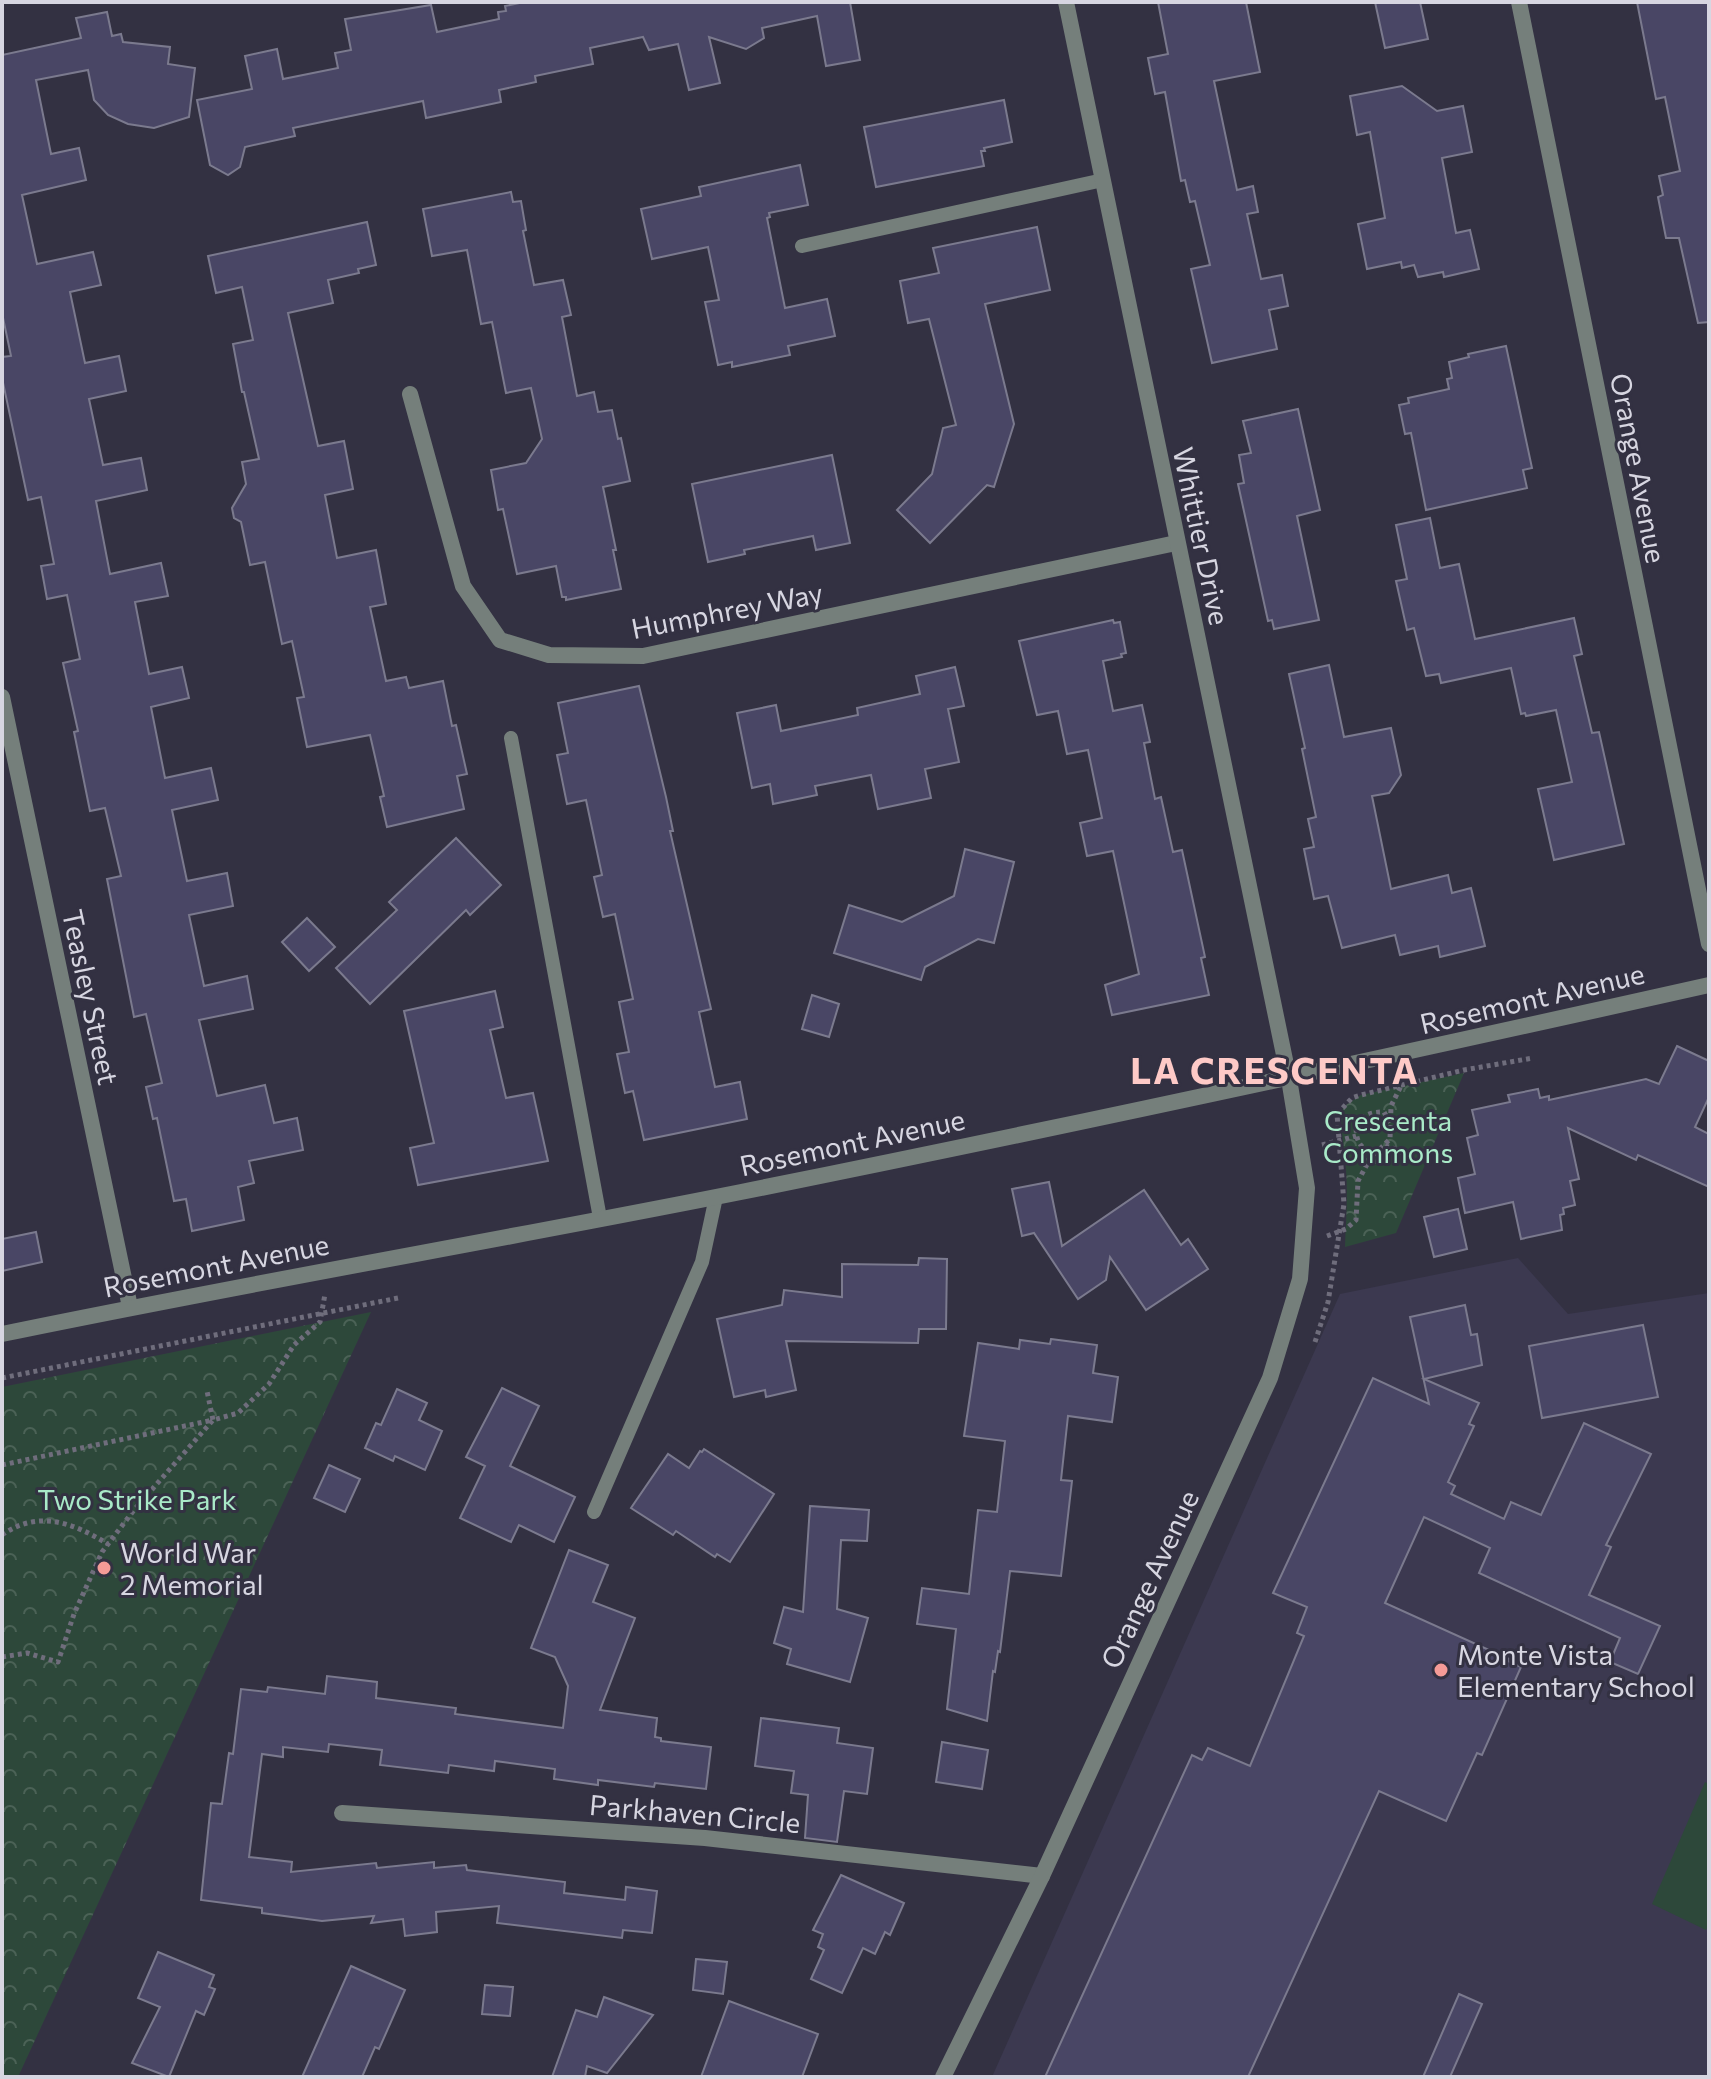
<svg xmlns="http://www.w3.org/2000/svg" width="1711" height="2079" font-family="Commissioner,sans-serif">
<defs>
<pattern id="park-crowns" width="20" height="18" patternUnits="userSpaceOnUse" patternTransform="scale(2)"><rect width="20" height="18" fill="#2d483a"/><path d="M2 6a3 3 0 1 1 6 0M12 15a3 3 0 1 1 6 0" fill="none" stroke="#4b6256"/></pattern>
</defs>
<rect width="100%" height="100%" fill="#333142"/>
<!-- built -->
<polygon fill="#3c3950" points="1518,1258 1568,1314 1709,1293 1709,2077 992,2077 1340,1294"/>
<!-- green -->
<polygon fill="#2d483a" points="1705,1782 1709,1784 1709,1924 1706,1930 1652,1904"/>
<!-- park -->
<g fill="url(#park-crowns)">
<path d="M1464,1073L1396,1233L1345,1247C1346,1221 1348,1196 1346,1170C1345,1149 1339,1128 1343,1107L1361,1095Z"/>
<polygon points="371,1312 18,2077 2,2077 2,1387"/>
</g>
<!-- building -->
<g fill="#494665" stroke="#7b7a8e" stroke-width="2">
<polygon points="524,2 850,2 860,60 826,66 817,16 762,28 764,38 746,49 709,37 720,83 689,90 678,44 649,50 643,37 590,48 593,64 535,76 536,82 499,90 501,102 426,118 423,101 293,128 295,136 245,147 240,167 228,175 210,165 197,100 252,89 245,56 277,49 283,79 338,68 335,53 351,50 345,19 431,5 437,32 499,19 498,12 506,11 505,6"/>
<polygon points="1158,2 1246,2 1260,72 1214,81 1237,190 1253,186 1258,212 1247,214 1261,279 1282,275 1288,306 1269,310 1277,349 1212,363 1191,269 1210,265 1195,201 1190,202 1185,180 1181,181 1165,92 1155,94 1148,58 1168,54"/>
<polygon points="1375,2 1420,2 1428,39 1385,48"/>
<polygon points="1637,2 1709,2 1709,322 1698,323 1679,238 1666,238 1658,197 1663,195 1659,176 1680,171 1665,97 1656,99"/>
<polygon points="107,12 112,36 121,34 123,42 170,47 168,64 195,68 189,117 154,128 128,124 108,115 94,100 88,70 36,80 51,154 79,148 86,180 22,195 37,264 93,252 101,285 70,292 85,363 119,356 126,391 89,399 103,465 141,458 147,490 96,501 110,574 161,563 168,596 135,602 149,674 182,667 189,698 151,707 165,778 211,768 218,800 172,810 187,881 227,873 233,906 189,915 204,986 247,976 253,1009 199,1020 217,1096 265,1085 274,1123 297,1118 303,1150 249,1161 254,1183 238,1187 244,1220 192,1231 186,1199 174,1201 157,1118 153,1119 146,1087 162,1083 146,1014 134,1017 107,879 121,876 105,808 90,811 74,732 78,731 63,663 80,659 67,595 47,599 41,566 54,564 41,497 28,500 2,378 2,357 11,356 2,313 2,55 81,38 76,18"/>
<polygon points="1402,86 1437,111 1463,106 1472,152 1442,158 1456,233 1470,230 1479,269 1444,277 1443,272 1418,277 1414,265 1402,268 1401,262 1367,269 1358,224 1385,218 1370,132 1357,135 1350,96"/>
<polygon points="1004,100 1012,142 984,148 985,151 981,151 984,166 876,187 864,127"/>
<polygon points="800,165 808,205 769,213 770,217 767,218 785,308 827,299 835,336 788,346 790,355 732,367 732,362 718,365 705,302 719,300 708,247 652,259 641,209 701,196 699,187"/>
<polygon points="511,192 513,202 521,201 526,230 523,231 534,285 563,280 571,315 562,317 577,396 594,392 598,412 612,410 618,439 621,438 630,481 603,487 616,550 613,550 621,589 566,600 566,597 562,597 556,566 517,574 503,509 498,510 491,470 526,463 542,439 531,388 506,393 492,322 481,324 467,250 432,256 423,209"/>
<polygon points="367,222 376,265 358,269 359,273 328,280 333,303 288,313 318,446 344,441 353,489 325,495 337,558 376,550 386,604 370,607 386,681 406,677 409,688 443,681 452,726 456,725 467,774 457,776 464,809 387,827 380,797 384,796 370,735 307,747 297,698 304,697 292,641 282,644 265,562 250,565 241,522 234,518 232,508 246,484 242,462 259,459 244,392 242,392 233,344 253,340 242,287 216,293 208,256"/>
<polygon points="1037,227 1050,290 985,304 1014,424 994,487 987,485 930,543 897,510 932,474 943,428 956,425 929,319 908,323 900,281 939,273 933,248"/>
<polygon points="1506,346 1532,468 1523,470 1527,488 1426,510 1411,433 1405,434 1399,405 1409,403 1408,398 1449,389 1447,379 1452,378 1449,362 1469,357 1468,354"/>
<polygon points="1298,409 1320,510 1297,516 1319,620 1274,629 1272,620 1268,621 1238,484 1244,483 1239,455 1251,453 1243,421"/>
<polygon points="832,455 850,543 816,550 813,536 744,550 745,554 708,562 692,484"/>
<polygon points="1430,518 1440,568 1459,564 1475,639 1574,618 1582,654 1574,656 1592,733 1599,732 1624,844 1554,860 1538,789 1572,782 1556,710 1526,716 1525,713 1521,714 1511,668 1441,683 1439,674 1426,676 1414,628 1407,630 1396,581 1407,579 1396,525"/>
<polygon points="1113,620 1114,623 1120,622 1126,653 1121,654 1122,657 1103,661 1113,711 1142,705 1150,742 1144,743 1155,799 1161,797 1173,852 1182,850 1205,957 1201,958 1209,995 1112,1015 1105,985 1139,974 1113,851 1087,856 1080,823 1102,818 1088,750 1067,754 1058,711 1037,715 1019,641"/>
<polygon points="1329,665 1344,737 1391,728 1401,775 1389,793 1372,796 1391,889 1448,875 1452,893 1471,888 1485,946 1440,957 1438,946 1400,955 1395,935 1342,948 1328,896 1314,899 1304,849 1314,847 1308,819 1316,817 1302,749 1305,748 1289,674"/>
<polygon points="955,667 964,706 948,709 959,762 925,769 931,798 878,809 871,775 815,786 817,795 773,804 770,784 752,788 737,713 776,705 781,731 858,715 857,708 920,694 916,676"/>
<polygon points="639,686 666,797 673,831 670,831 711,1009 699,1012 715,1087 740,1082 747,1119 644,1140 633,1091 625,1093 617,1054 629,1052 619,1002 633,999 615,914 603,917 594,877 602,875 586,800 567,804 557,755 568,753 558,703"/>
<polygon points="456,838 501,885 470,915 466,910 370,1004 336,968 397,910 389,902"/>
<polygon points="965,849 1014,862 994,943 978,939 925,967 921,980 834,953 849,905 902,922 954,896"/>
<polygon points="307,918 335,947 309,971 282,942"/>
<polygon points="495,991 503,1027 490,1030 506,1098 533,1093 548,1161 418,1185 410,1148 434,1143 404,1011"/>
<polygon points="812,995 839,1004 829,1037 802,1029"/>
<polygon points="1677,1046 1709,1061 1709,1097 1695,1127 1709,1134 1709,1187 1638,1155 1636,1160 1568,1128 1579,1179 1570,1181 1575,1205 1563,1208 1564,1214 1560,1215 1562,1230 1521,1239 1513,1202 1465,1213 1458,1178 1475,1174 1467,1138 1478,1135 1472,1110 1510,1102 1508,1095 1538,1089 1540,1098 1549,1096 1549,1100 1646,1079 1659,1084"/>
<polygon points="1049,1182 1062,1246 1144,1190 1181,1245 1188,1239 1208,1269 1146,1310 1110,1257 1106,1280 1078,1299 1034,1233 1022,1236 1012,1189"/>
<polygon points="1458,1209 1467,1249 1434,1257 1424,1217"/>
<polygon points="36,1232 42,1262 2,1271 2,1239"/>
<polygon points="919,1258 947,1259 946,1329 919,1329 918,1343 786,1341 796,1390 766,1397 765,1390 734,1397 717,1319 782,1305 784,1290 842,1297 842,1264 918,1265"/>
<polygon points="1465,1305 1471,1335 1477,1334 1482,1365 1424,1379 1479,1403 1469,1424 1474,1426 1448,1482 1455,1486 1451,1494 1504,1519 1511,1502 1541,1515 1584,1423 1651,1454 1606,1545 1611,1547 1589,1595 1660,1626 1638,1674 1610,1662 1620,1638 1479,1573 1490,1548 1424,1517 1385,1603 1509,1659 1508,1661 1521,1667 1482,1755 1477,1753 1446,1821 1379,1791 1248,2077 1045,2077 1192,1755 1202,1760 1208,1748 1250,1766 1304,1636 1297,1633 1307,1607 1273,1593 1373,1378 1429,1404 1410,1317"/>
<polygon points="1643,1325 1658,1397 1542,1418 1529,1346"/>
<polygon points="1051,1339 1097,1345 1093,1373 1118,1377 1112,1422 1068,1416 1061,1480 1072,1481 1061,1576 1010,1571 1000,1652 998,1651 995,1672 993,1671 987,1721 947,1709 956,1629 917,1624 922,1588 969,1594 978,1510 997,1512 1005,1441 964,1436 978,1343 1019,1349 1020,1340 1050,1344"/>
<polygon points="502,1388 539,1406 510,1466 575,1497 554,1542 519,1525 511,1542 460,1518 485,1466 466,1457"/>
<polygon points="397,1389 427,1403 419,1420 442,1431 425,1470 395,1456 393,1461 365,1448 376,1423 381,1425"/>
<polygon points="704,1449 774,1494 730,1562 717,1554 715,1557 676,1531 673,1535 631,1508 668,1454 689,1468 700,1451 702,1452"/>
<polygon points="329,1465 360,1479 345,1512 314,1498"/>
<polygon points="810,1506 869,1510 867,1541 841,1540 837,1609 868,1618 850,1682 787,1664 791,1649 774,1643 784,1607 803,1612"/>
<polygon points="569,1550 608,1565 593,1602 635,1618 600,1710 657,1718 655,1737 661,1738 661,1741 711,1747 706,1789 655,1783 654,1787 598,1780 598,1785 554,1779 555,1769 495,1761 494,1771 449,1765 448,1773 380,1765 382,1750 329,1744 328,1752 283,1747 283,1757 262,1754 249,1857 292,1862 291,1872 376,1863 377,1868 434,1862 434,1868 466,1865 467,1870 565,1882 564,1893 625,1900 626,1887 657,1891 652,1933 623,1930 622,1938 497,1923 499,1906 436,1912 437,1932 405,1936 403,1919 371,1923 374,1916 322,1921 262,1913 262,1908 201,1900 211,1803 222,1804 229,1753 233,1754 241,1689 267,1692 268,1687 325,1694 327,1676 377,1682 376,1698 456,1708 455,1714 563,1728 568,1686 555,1657 531,1648"/>
<polygon points="761,1718 839,1728 837,1743 873,1748 867,1794 844,1791 837,1842 805,1838 808,1795 791,1793 794,1771 755,1766"/>
<polygon points="942,1742 988,1750 982,1789 936,1782"/>
<polygon points="841,1875 904,1903 890,1935 885,1932 875,1954 863,1948 842,1993 811,1979 824,1950 818,1947 823,1934 813,1930"/>
<polygon points="158,1952 214,1975 209,1987 215,1989 204,2015 196,2011 169,2077 132,2063 160,2007 138,1998"/>
<polygon points="696,1959 727,1962 723,1994 693,1990"/>
<polygon points="351,1966 405,1990 379,2049 375,2047 362,2077 302,2077"/>
<polygon points="485,1985 513,1987 510,2016 482,2014"/>
<polygon points="1459,1994 1482,2004 1450,2077 1423,2077"/>
<polygon points="604,1997 653,2015 607,2073 587,2066 585,2077 552,2077 576,2010 597,2017"/>
<polygon points="729,2001 818,2034 802,2077 701,2077"/>
</g>
<g fill="none" stroke-linecap="round" stroke-linejoin="round">
<!-- path -->
<g stroke="#6f6d7c" stroke-width="5" stroke-dasharray="4 4" stroke-linecap="butt">
<polyline points="1322,1145 1356,1136"/>
<polyline points="1385,1146 1400,1150 1406,1161"/>
<path d="M1377,1153C1360,1151 1354,1139 1357,1123C1366,1114 1371,1112 1384,1112L1390,1123"/>
<polyline points="1327,1236 1346,1229 1356,1220 1358,1181 1370,1159 1390,1139 1391,1106 1401,1086"/>
<polyline points="1315,1342 1328,1302 1344,1204 1337,1114 1352,1098 1361,1095 1464,1070 1533,1058"/>
<polyline points="2,1378 398,1298"/>
<polyline points="2,1465 213,1420 207,1391"/>
<path d="M2,1535C39,1509 73,1523 108,1544"/>
<polyline points="2,1657 27,1653 58,1662 74,1614 102,1552 134,1510 213,1420 238,1413 269,1384 294,1345 320,1322 325,1294"/>
</g>
<!-- service -->
<g stroke="#757f7b" stroke-width="14">
<polyline points="802,246 1103,180"/>
<polyline points="511,738 600,1218"/>
<polyline points="594,1512 702,1262 716,1197"/>
</g>
<!-- minor -->
<g stroke="#757f7b" stroke-width="16">
<polyline points="1519,2 1709,944"/>
<polyline points="410,394 463,586 500,640 549,655 643,656 1176,543"/>
<polyline points="2,697 130,1307"/>
<polyline points="342,1813 705,1838 1042,1876"/>
<polyline points="943,2077 1042,1876 1270,1378 1300,1279 1307,1188 1289,1079 1066,2"/>
</g>
<!-- tertiary -->
<path stroke="#757f7b" stroke-width="16" d="M2,1334C248,1283 495,1241 741,1192C1065,1127 1387,1057 1709,985"/>
</g>
<!-- markers -->
<g fill="#f59b97" stroke="#333142" stroke-width="3">
<circle cx="104" cy="1568" r="8"/>
<circle cx="1441" cy="1670" r="8"/>
</g>
<g text-anchor="middle" dominant-baseline="central" stroke-width="6" stroke-linejoin="round" paint-order="stroke">
<!-- street labels -->
<g font-size="28" fill="#d7d6e1" stroke="#333142">
<text transform="translate(1639 468) rotate(79)">Orange Avenue</text>
<text transform="translate(1202 536) rotate(78)">Whittier Drive</text>
<text transform="translate(727 610) rotate(-11)">Humphrey Way</text>
<text transform="translate(91 997) rotate(78)">Teasley Street</text>
<text transform="translate(1532 998) rotate(-13)">Rosemont Avenue</text>
<text transform="translate(852 1142) rotate(-12)">Rosemont Avenue</text>
<text transform="translate(216 1265) rotate(-11)">Rosemont Avenue</text>
<text transform="translate(1149 1579) rotate(-65)">Orange Avenue</text>
<text transform="translate(695 1813) rotate(5)">Parkhaven Circle</text>
</g>
<!-- park labels -->
<g font-size="28" fill="#a9eac8" stroke="#333142">
<text x="1388" y="1120">Crescenta<tspan x="1388" dy="32">Commons</tspan></text>
<text x="137" y="1499">Two Strike Park</text>
</g>
<!-- poi labels -->
<g font-size="28" fill="#d7d6e1" stroke="#333142" text-anchor="start">
<text x="120" y="1552">World War<tspan x="120" dy="32">2 Memorial</tspan></text>
<text x="1457" y="1654">Monte Vista<tspan x="1457" dy="32">Elementary School</tspan></text>
</g>
<!-- district labels -->
<g font-size="36" font-weight="bold" letter-spacing="2" fill="#fecac7" stroke="#333142">
<text x="1275" y="1069">LA CRESCENTA</text>
</g>
</g>
<!-- border -->
<rect width="1711" height="2079" fill="none" stroke="#d7d6e1" stroke-width="8"/>
</svg>
